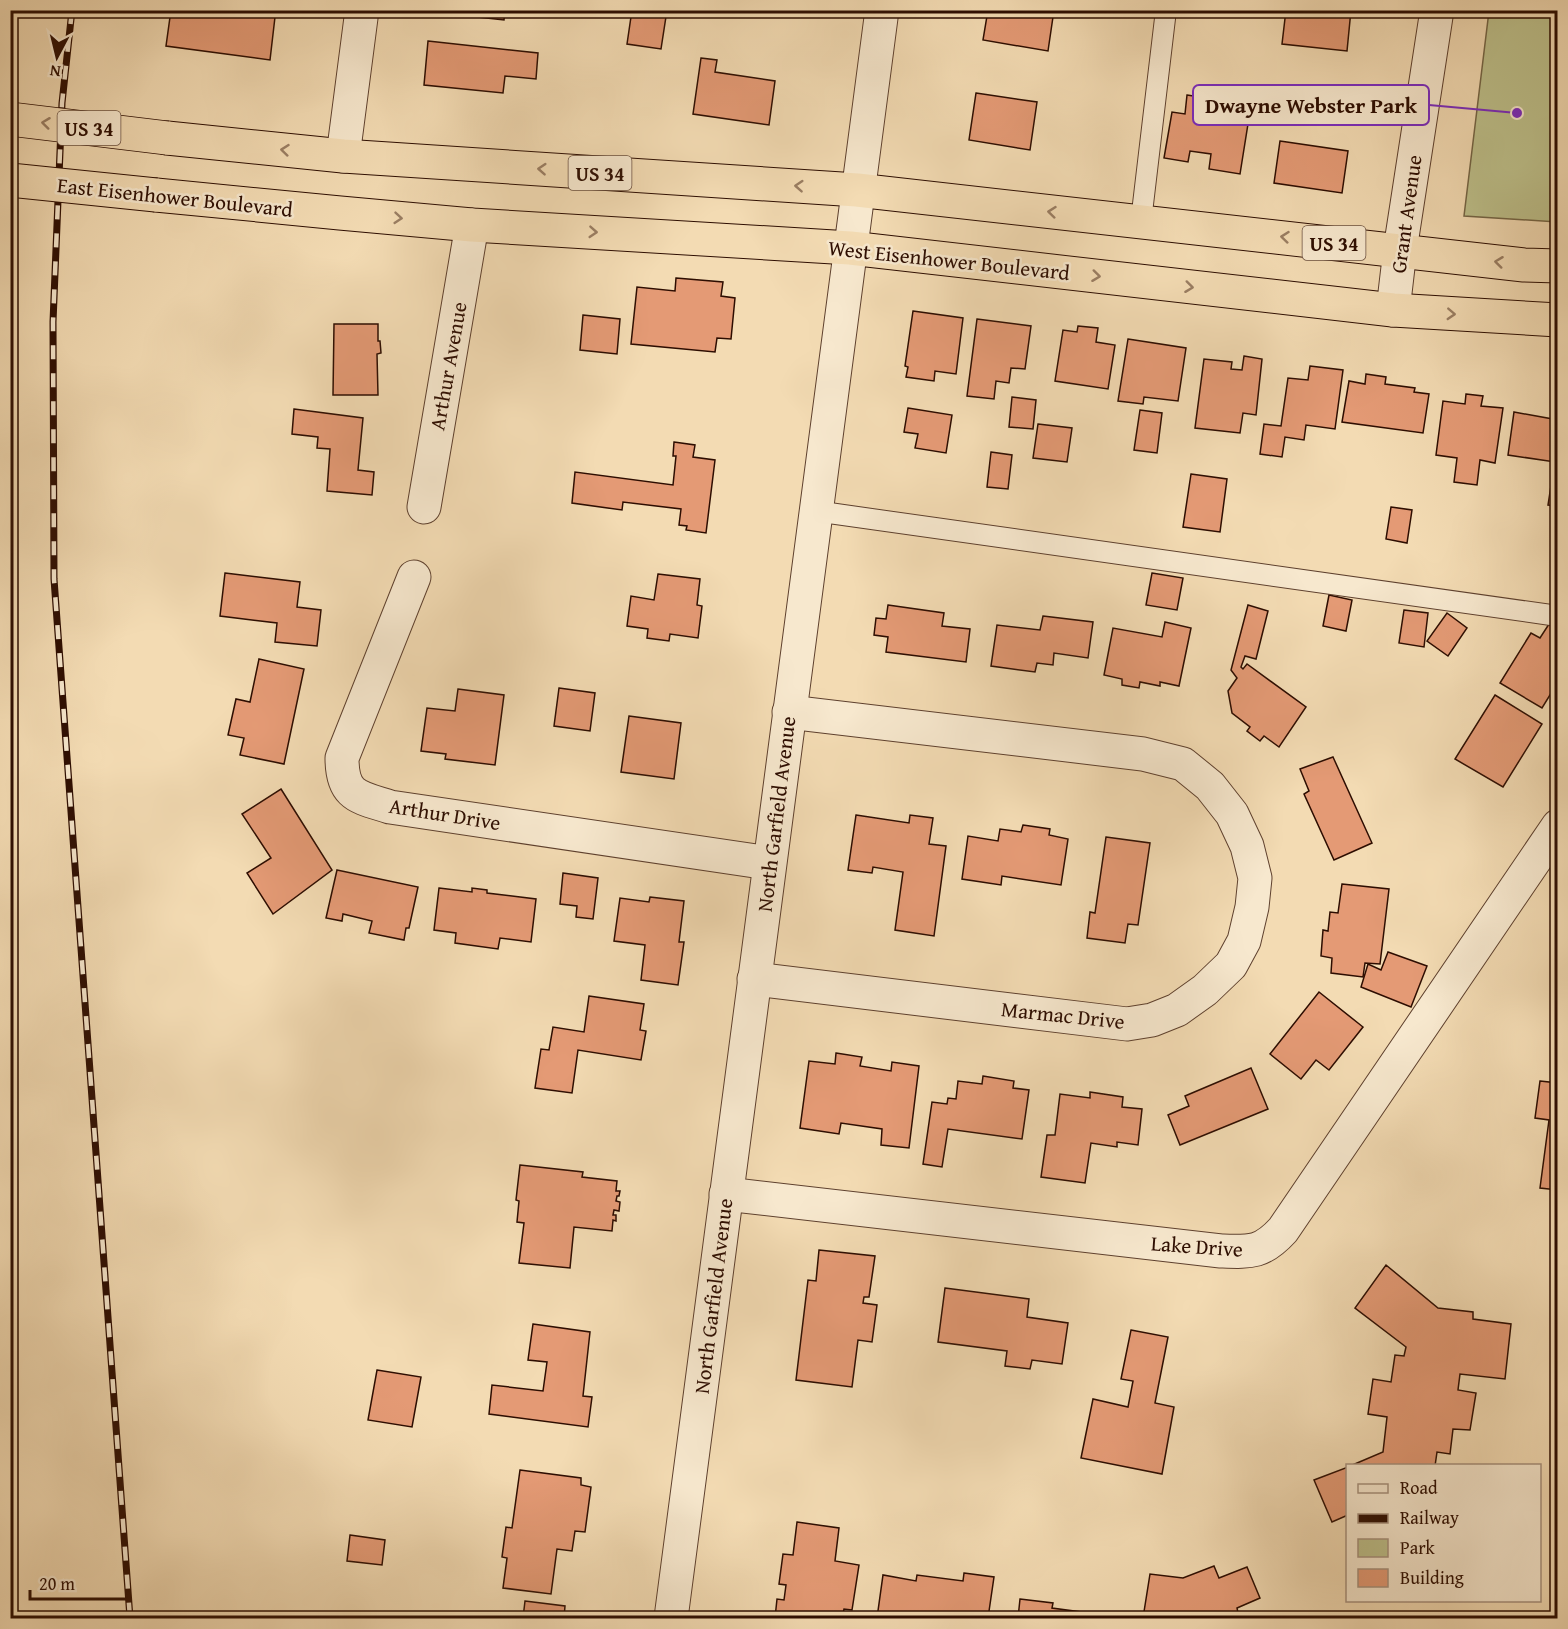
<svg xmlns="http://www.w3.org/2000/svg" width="1568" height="1629" font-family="'Gentium Book Plus',serif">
<rect width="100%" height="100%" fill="#f3dbb3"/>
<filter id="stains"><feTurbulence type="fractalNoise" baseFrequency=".00333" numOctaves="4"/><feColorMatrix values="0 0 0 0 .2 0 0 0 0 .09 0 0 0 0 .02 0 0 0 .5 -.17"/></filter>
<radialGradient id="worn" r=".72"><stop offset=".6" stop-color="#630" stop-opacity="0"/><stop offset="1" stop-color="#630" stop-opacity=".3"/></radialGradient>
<!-- green -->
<polygon fill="#bdc08b" stroke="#756646" stroke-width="1.5" points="1489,11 1557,11 1557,222 1464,216"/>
<!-- building -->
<g fill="#e49a75" stroke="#2d0d01" stroke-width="1.5">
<polygon points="171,10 230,10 275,17 270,60 166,46"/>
<polygon points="432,10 505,10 504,20 432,12"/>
<polygon points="632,10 667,10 661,49 627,44"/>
<polygon points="988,10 1054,10 1048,51 983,40"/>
<polygon points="1286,10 1351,10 1347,51 1282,44"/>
<polygon points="428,41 538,53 536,79 505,76 503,93 424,85"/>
<polygon points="701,58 717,60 715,72 775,81 769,125 693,114"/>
<polygon points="976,93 1037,102 1030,150 969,140"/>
<polygon points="1187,95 1251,105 1240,174 1209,169 1211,154 1190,151 1188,162 1164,158 1172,112 1185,114"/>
<polygon points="1280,141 1348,151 1342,193 1274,183"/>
<polygon points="676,278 723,282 721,296 735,298 731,339 717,338 715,352 631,344 637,287 675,291"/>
<polygon points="913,311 963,318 956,374 935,371 934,381 906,377 908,367 905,366"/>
<polygon points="583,315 620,319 617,354 580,350"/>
<polygon points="977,319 1031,326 1025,369 1011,368 1009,383 996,381 994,399 967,396"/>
<polygon points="334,324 378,324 378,341 380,341 381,353 377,354 378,395 333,395"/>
<polygon points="1078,326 1098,328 1096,342 1115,345 1108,389 1055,381 1063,330 1077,332"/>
<polygon points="1128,339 1186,348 1178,401 1144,397 1143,404 1118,401"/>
<polygon points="1244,356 1262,359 1256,415 1243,413 1240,433 1195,428 1204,359 1232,362 1231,369 1242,370"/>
<polygon points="1310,366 1343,370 1335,429 1306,425 1304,440 1285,437 1282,457 1260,454 1264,424 1281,426 1288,378 1308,380"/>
<polygon points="1366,374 1386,377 1385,384 1415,388 1414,392 1429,394 1423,433 1342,422 1349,381 1365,384"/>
<polygon points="1466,394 1483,396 1481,406 1503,408 1495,463 1480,460 1477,485 1454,482 1457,458 1436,455 1443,401 1465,404"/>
<polygon points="1012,397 1036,400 1033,429 1009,427"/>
<polygon points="908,408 952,415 946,453 915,448 918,434 904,432"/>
<polygon points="294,409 363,418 358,470 374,472 372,495 327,491 330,449 317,448 318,437 292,434"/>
<polygon points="1140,410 1162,413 1157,453 1134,450"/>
<polygon points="1514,412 1558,420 1558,446 1555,462 1508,455"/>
<polygon points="1038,424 1072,428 1067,462 1033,458"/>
<polygon points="674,442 695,445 693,457 715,460 706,533 686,530 687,526 679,525 681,509 623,502 622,510 572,503 575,472 673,485 676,456 673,456"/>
<polygon points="991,452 1012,455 1008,489 987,487"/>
<polygon points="1553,473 1558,474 1558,506 1548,505"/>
<polygon points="1191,474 1227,479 1220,532 1183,527"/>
<polygon points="1391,507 1412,510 1407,543 1386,539"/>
<polygon points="225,573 300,582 297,607 321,610 317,646 275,642 277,623 220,616"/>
<polygon points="1152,573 1183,578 1177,610 1146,605"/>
<polygon points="658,574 700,579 697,605 702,606 698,638 670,634 669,641 647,638 648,629 627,626 631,596 654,600"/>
<polygon points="1329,595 1352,600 1346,631 1323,626"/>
<polygon points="888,605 944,613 942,626 970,629 966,662 886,652 888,637 874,635 876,618 886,619"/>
<polygon points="1248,605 1268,611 1256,659 1245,656 1241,667 1243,669 1247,664 1306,707 1279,747 1264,736 1260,741 1247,731 1250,727 1232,713 1228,691 1237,678 1231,670"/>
<polygon points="1404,610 1428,613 1424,647 1399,643"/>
<polygon points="1447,613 1467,628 1448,656 1427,641"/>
<polygon points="1043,616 1093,622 1088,658 1054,653 1053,665 1037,663 1035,672 991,666 997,625 1040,630"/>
<polygon points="1165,622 1191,628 1179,686 1160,682 1160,686 1140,682 1139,688 1122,685 1122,679 1104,675 1113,628 1162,637"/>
<polygon points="1549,624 1558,629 1558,682 1542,708 1500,683 1531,633 1540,638"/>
<polygon points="259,659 304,669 284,764 240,755 244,738 228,735 236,699 250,702"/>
<polygon points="559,688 595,693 590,731 554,726"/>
<polygon points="458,689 504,695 495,765 445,759 446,754 421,751 427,708 455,711"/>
<polygon points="1495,695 1542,724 1503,787 1455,759"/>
<polygon points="629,716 681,723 674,779 621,772"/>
<polygon points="1333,757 1372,843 1334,860 1304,794 1309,791 1300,769"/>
<polygon points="281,789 332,870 273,914 247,873 271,858 242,814"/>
<polygon points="856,815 909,823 910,815 933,818 929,844 946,846 934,936 895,930 903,872 873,867 872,873 848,870"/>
<polygon points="1023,825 1050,829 1049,835 1068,839 1061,885 1002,876 1001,885 962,879 968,836 998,841 1000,829 1021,832"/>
<polygon points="1106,837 1150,843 1138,925 1128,924 1125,943 1087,938 1090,912 1095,913"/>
<polygon points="337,870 418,887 409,928 406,928 404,940 369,933 372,921 343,914 342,921 326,918"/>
<polygon points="563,873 598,878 593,919 576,917 577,906 560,904"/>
<polygon points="1342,884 1389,889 1380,964 1365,963 1363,977 1331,973 1332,958 1321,956 1323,930 1328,931 1330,912 1338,913"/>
<polygon points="439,888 472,892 472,888 487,890 487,893 536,899 531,942 500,938 498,949 455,943 456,933 434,930"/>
<polygon points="650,897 684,901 679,942 684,942 678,985 641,980 645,945 614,941 620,898 649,902"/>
<polygon points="1388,952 1427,966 1411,1007 1361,987 1368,964 1381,970"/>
<polygon points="1319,992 1363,1027 1329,1070 1316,1060 1301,1079 1270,1054"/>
<polygon points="589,996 644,1004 640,1030 646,1031 641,1060 578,1050 572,1093 535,1088 541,1049 549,1050 553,1027 584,1032"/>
<polygon points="836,1053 862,1057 860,1066 891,1071 892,1062 919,1066 909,1148 881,1145 882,1129 841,1123 839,1134 800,1128 809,1061 835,1064"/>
<polygon points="1251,1068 1268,1109 1180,1145 1168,1115 1189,1106 1185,1096"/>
<polygon points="983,1076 1014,1081 1013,1088 1029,1090 1022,1139 948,1129 942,1167 923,1164 932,1102 947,1104 948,1098 956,1099 958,1081 982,1084"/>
<polygon points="1540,1081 1558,1083 1558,1190 1540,1188 1549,1120 1535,1118"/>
<polygon points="1090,1092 1123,1097 1122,1107 1142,1109 1138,1145 1117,1142 1117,1147 1091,1143 1085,1183 1041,1177 1047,1135 1055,1135 1060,1094 1090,1098"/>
<polygon points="520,1165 583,1172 582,1177 617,1181 616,1191 620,1191 619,1196 617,1196 616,1201 620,1202 619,1211 614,1210 613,1215 616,1215 616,1221 613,1220 612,1231 574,1227 570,1268 519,1263 524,1223 517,1222 519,1201 516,1200"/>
<polygon points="819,1250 875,1256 869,1297 864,1297 863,1303 877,1305 872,1342 858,1340 852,1387 796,1380 808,1280 816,1281"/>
<polygon points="1386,1265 1438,1308 1473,1312 1473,1319 1511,1324 1505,1379 1460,1374 1458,1390 1476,1393 1470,1430 1453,1429 1450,1454 1437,1452 1435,1466 1350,1466 1383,1452 1387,1417 1368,1414 1373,1379 1391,1382 1395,1355 1404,1356 1406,1347 1355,1308"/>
<polygon points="945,1288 1029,1299 1027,1317 1068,1323 1062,1364 1032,1360 1030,1369 1005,1366 1007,1351 938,1342"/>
<polygon points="533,1324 590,1332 583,1396 592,1397 588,1427 489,1414 492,1385 543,1391 547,1362 528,1360"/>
<polygon points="1131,1330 1168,1337 1155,1403 1174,1407 1162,1474 1081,1458 1093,1399 1128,1407 1133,1381 1121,1379"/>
<polygon points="377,1370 421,1377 412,1427 368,1420"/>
<polygon points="1348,1467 1348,1515 1332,1522 1314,1480"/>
<polygon points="520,1470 581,1478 581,1485 591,1487 585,1532 575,1531 572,1551 557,1549 551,1594 503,1588 507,1558 502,1557 506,1527 512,1528"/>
<polygon points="797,1522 839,1528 835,1561 859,1565 852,1610 844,1609 842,1618 775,1618 777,1599 784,1600 786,1585 779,1584 783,1554 793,1555"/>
<polygon points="350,1535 385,1540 382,1565 347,1561"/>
<polygon points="1214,1566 1219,1578 1247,1567 1260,1598 1237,1608 1239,1618 1143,1618 1150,1574 1183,1578"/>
<polygon points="964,1573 994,1577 988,1618 877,1618 883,1575 916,1581 917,1575 963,1581"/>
<polygon points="1020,1599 1053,1603 1052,1608 1127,1618 1018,1618"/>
<polygon points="525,1601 565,1606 564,1618 523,1618"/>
</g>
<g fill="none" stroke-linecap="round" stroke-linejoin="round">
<!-- service casing -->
<g stroke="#5e402e" stroke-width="22">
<g id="service">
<polyline points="1141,221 1166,10"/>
<polyline points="815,511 1558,616"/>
</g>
</g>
<!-- minor casing -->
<g stroke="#5e402e" stroke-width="35">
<g id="minor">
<polyline points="343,156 362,10"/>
<polyline points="1393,310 1400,250 1437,10"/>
<polyline points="424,507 472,225"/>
<path d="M414,577L342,758C342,797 359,797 390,807L769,863"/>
<polyline points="754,979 1127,1024 1152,1020 1177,1010 1205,990 1231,965 1244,941 1252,907 1255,878 1247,846 1232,814 1210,786 1183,764 1143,754 789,712"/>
<path d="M726,1194L1221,1251C1251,1252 1262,1253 1283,1230L1558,826"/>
<polyline points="671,1618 882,10"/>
</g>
</g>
<!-- trunk casing -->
<g stroke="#2d0d01" stroke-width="35">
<g id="trunk">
<polyline points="167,138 343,156 857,190 1524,265 1558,266"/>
<polyline points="156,195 340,213 472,225 850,248 1393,310 1558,320"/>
</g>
</g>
<!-- service -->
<use href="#service" stroke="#f7e8ce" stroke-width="20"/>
<!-- minor -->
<use href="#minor" stroke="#f7e8ce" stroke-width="33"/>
<!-- trunk -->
<use href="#trunk" stroke="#f3dbb3" stroke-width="33"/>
<!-- rail casing -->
<g stroke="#2d0d01" stroke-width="7">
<polyline id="rail" points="72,10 62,103 53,322 54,579 130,1618"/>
</g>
<!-- rail -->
<use href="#rail" stroke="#f7e8ce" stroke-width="4.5" stroke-dasharray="14" stroke-linecap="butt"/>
<!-- trunk-bridge casing -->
<g stroke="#2d0d01" stroke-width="35" stroke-linecap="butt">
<g id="trunk-bridge">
<polyline points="10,119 167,138"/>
<polyline points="10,180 156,195"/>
</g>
</g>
<!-- trunk-bridge -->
<use href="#trunk-bridge" stroke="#f3dbb3" stroke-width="33"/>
</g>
<!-- one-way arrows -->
<defs><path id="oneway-chevron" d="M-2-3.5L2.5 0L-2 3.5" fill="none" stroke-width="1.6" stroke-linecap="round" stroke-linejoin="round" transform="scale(1.5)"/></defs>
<g stroke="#9a7e63">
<use href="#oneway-chevron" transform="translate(46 123) rotate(-173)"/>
<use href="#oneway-chevron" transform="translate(285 150) rotate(-174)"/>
<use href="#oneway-chevron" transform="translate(542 169) rotate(-176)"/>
<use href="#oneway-chevron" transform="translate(799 186) rotate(-176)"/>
<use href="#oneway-chevron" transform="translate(1052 212) rotate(-174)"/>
<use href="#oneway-chevron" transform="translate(398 218) rotate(5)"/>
<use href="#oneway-chevron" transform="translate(593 232) rotate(4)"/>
<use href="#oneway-chevron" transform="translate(1285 237) rotate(-174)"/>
<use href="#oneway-chevron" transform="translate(1499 262) rotate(-173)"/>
<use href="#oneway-chevron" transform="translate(1096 276) rotate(7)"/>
<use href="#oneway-chevron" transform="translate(1189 287) rotate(7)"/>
<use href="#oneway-chevron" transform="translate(1451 314) rotate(3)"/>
</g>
<g text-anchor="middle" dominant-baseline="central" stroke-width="5" stroke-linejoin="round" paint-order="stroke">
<!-- shield labels -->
<g fill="#f7e8ce" stroke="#6a4f3e" stroke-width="1.5">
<rect x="57.5" y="111" width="63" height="34" rx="4.5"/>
<rect x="568.5" y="156" width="63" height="34" rx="4.5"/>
<rect x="1302.5" y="226" width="63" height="34" rx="4.5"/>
</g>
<g font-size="20" font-weight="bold" fill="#2d0d01">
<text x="89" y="128">US 34</text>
<text x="600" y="173">US 34</text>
<text x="1334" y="243">US 34</text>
</g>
<!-- street labels -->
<g font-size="21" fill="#2d0d01" stroke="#f7e8ce">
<text transform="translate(175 197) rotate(6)">East Eisenhower Boulevard</text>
<text transform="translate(1406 214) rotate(-82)">Grant Avenue</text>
<text transform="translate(949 260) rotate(6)">West Eisenhower Boulevard</text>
<text transform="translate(448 366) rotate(-80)">Arthur Avenue</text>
<text transform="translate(445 814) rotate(9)">Arthur Drive</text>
<text transform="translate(776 814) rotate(-83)">North Garfield Avenue</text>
<text transform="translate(1063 1015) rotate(6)">Marmac Drive</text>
<text transform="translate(1197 1246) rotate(4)">Lake Drive</text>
<text transform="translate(713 1296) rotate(-83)">North Garfield Avenue</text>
</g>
</g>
<!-- callouts -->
<path fill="none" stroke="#7b2cbf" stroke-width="2" d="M1517 113L1429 105"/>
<circle fill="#7b2cbf" stroke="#f7e8ce" stroke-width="2" cx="1517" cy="113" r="6"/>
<rect fill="#f7e8ce" stroke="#7b2cbf" stroke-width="2" x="1193" y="85" width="236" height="40" rx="6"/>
<g font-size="22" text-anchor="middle" font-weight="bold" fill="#2d0d01">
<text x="1311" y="113">Dwayne Webster Park</text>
</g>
<!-- margin -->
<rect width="1568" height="1629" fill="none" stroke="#f3dbb3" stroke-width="36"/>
<rect x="12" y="12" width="1544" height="1605" fill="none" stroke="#2d0d01" stroke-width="3"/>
<rect x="18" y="18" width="1532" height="1593" fill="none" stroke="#2d0d01" stroke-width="1.5"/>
<!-- legend -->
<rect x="1346" y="1464" width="195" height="138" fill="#f7e8ce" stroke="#a6907c" stroke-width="1.5"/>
<rect x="1358" y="1484" width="30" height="9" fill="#f7e8ce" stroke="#a6907c" stroke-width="1.5"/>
<text x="1400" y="1494" font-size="18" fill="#2d0d01">Road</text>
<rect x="1358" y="1514" width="30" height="9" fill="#2d0d01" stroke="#a6907c" stroke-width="1.5"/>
<text x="1400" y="1524" font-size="18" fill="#2d0d01">Railway</text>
<rect x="1358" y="1539" width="30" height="18" fill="#bdc08b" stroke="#a6907c" stroke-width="1.5"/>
<text x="1400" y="1554" font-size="18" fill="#2d0d01">Park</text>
<rect x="1358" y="1569" width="30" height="18" fill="#e49a75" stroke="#a6907c" stroke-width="1.5"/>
<text x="1400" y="1584" font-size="18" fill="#2d0d01">Building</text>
<!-- north arrow -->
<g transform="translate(57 57) rotate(187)" stroke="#f7e8ce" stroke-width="4.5" paint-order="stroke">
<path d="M0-4.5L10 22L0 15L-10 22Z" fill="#2d0d01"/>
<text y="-9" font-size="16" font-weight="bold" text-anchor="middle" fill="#2d0d01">N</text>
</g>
<!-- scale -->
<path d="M30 1590v9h99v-9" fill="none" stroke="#2d0d01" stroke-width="3"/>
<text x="39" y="1590" font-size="18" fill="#2d0d01" stroke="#f7e8ce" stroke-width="4.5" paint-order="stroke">20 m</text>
<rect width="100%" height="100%" filter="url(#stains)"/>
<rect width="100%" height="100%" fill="url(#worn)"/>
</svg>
